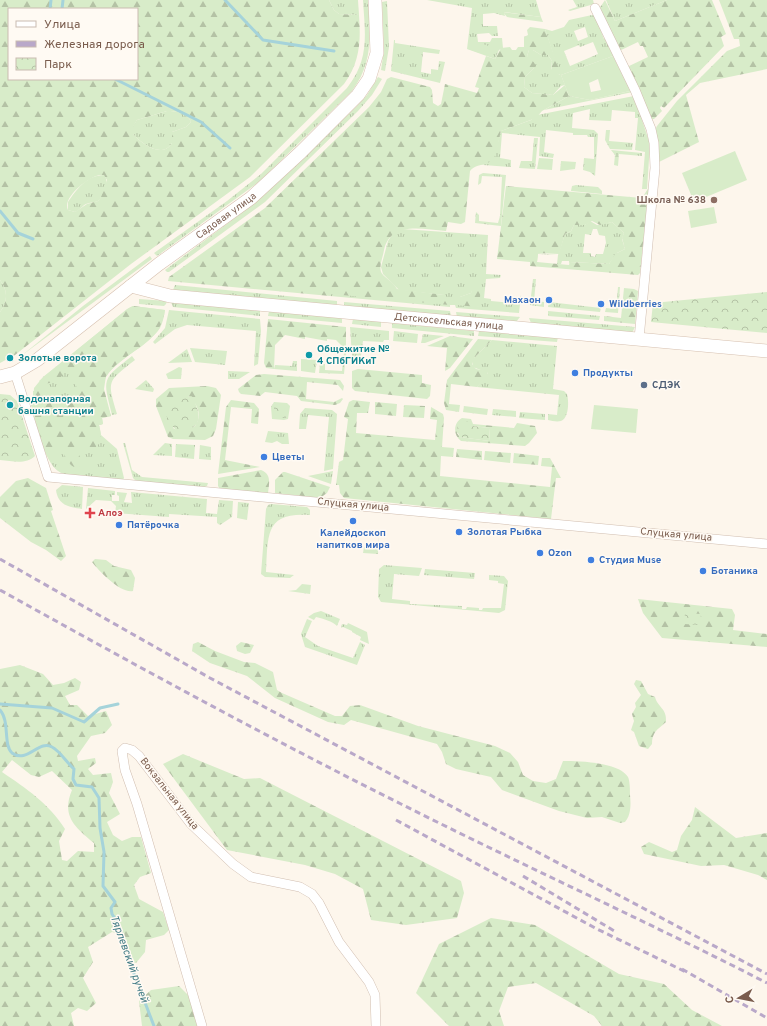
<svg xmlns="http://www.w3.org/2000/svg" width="767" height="1026" font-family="Overpass,sans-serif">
<defs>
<pattern id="grass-tufts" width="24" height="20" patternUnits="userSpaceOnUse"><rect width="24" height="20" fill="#d8ecc9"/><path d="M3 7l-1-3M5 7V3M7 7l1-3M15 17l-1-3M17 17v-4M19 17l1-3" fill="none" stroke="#b4c2a5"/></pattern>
<pattern id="forest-firs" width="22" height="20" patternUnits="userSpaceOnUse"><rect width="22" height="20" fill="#d8ecc9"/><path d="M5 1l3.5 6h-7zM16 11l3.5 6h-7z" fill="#b4c2a5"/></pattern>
<pattern id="park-crowns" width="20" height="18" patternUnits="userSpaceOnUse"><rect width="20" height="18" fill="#d8ecc9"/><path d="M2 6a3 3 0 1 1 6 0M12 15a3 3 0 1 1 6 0" fill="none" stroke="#b4c2a5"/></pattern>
</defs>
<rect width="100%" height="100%" fill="#fdf6ec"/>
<!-- grass -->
<g fill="url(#grass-tufts)" fill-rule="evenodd">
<polygon points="329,0 358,0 359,15 339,14 334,10"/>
<path d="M363,0H368C370,34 374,61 352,91L260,181L157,256L154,253L227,201L261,174L347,88C370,59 365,34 363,0Z"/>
<polygon points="427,0 536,0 541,17 504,12 505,16 494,13 483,14 483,26 497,26 498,36 492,36 489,33 477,34 478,42 490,42 492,38 502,38 503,48 499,50 495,59 467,49 472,8"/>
<polygon points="573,0 593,0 594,4 570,11 568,10 577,7"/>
<polygon points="606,0 667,0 615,21"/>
<polygon points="387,1 389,47 385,71 381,70 384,50 382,2"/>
<path d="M592,15L595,16L603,30L601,31L604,39L607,38L633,92L544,110L569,96L590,100L630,91L613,56L561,75L565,85L561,86L553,95L532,93L524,87L525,77L534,68L527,56L529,50H533L541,55H548L552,61L551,69L560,75L545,29L552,31L564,27L569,20ZM585,27L588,37L578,41L574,31ZM593,42L598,54L570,66L564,51L579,45L580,47Z"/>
<polygon points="394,40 395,40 395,43 440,50 439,54 423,52 421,72 431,74 431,69 438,70 439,61 445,62 440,83 391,71"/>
<polygon points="378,77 382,79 372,95 358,111 265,202 169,272 167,272 165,270 255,203 356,107 367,95"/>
<path d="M634,96L650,144L647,189H642L645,152L635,150L638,118H635V112L612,110L611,121L589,120L590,109L573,113L572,128L594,130L598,134L595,176L590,172L583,170L584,158L594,159V137H588L587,135H573V133L546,130L544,152L554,154L553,158L539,156L540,137L502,133L500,158L511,160V167L483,165C499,158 496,145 501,131L531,120L537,115Z"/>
<path d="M167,111C176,111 188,113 191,122L186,127L172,132V143C162,159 142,144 133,134V126L137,120Z"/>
<polygon points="606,130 610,130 609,141 633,143 632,150 610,149 605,140"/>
<polygon points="534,138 538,138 535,169 519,168 521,161 532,161"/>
<polygon points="611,150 642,153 642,156 619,154 618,166 614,165 615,155"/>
<polygon points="539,158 553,159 552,170 537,169"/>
<polygon points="561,161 576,162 575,169 560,171"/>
<polygon points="483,173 506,175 501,226 475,223 476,212 479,215 479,221 498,223 500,216 502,177 482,176 481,183 478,185 479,175"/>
<path d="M104,175C110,181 104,196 98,201C94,203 90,202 86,204C82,206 80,210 75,212L68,210V202C76,190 87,175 104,175Z"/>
<polygon points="576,185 598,187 602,191 602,194 571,191 572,186"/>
<path d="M590,221L597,225L612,222L624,233L622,239L625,249L617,253L609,264L570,262L569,265V261H562L561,264H557L558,255L538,254L537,262V253L558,255L565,234L571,231L574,225H585ZM593,229H597L599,235L605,236L606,243L603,254H596L595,257L591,256V253H583L585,234L591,235Z"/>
<path d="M402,229L488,235L486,274L501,275L500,278L486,279L484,298L491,299V301L513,303V301L519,302L521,295L519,313L456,308L455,305H450V307L330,296V294L444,295L399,290L383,274L381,267L388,241L393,233ZM473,288L479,307L460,297L471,293Z"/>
<polygon points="150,256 152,259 21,356 83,306"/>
<polygon points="533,279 536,279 534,301 544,302 544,307 530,305"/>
<path d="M0,280C8,290 8,302 0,312Z"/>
<polygon points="175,285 337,301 337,306 173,290"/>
<polygon points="618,287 620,287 618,313 605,312 606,308 616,309"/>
<polygon points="139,299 167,301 166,304 164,306 139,304"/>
<polygon points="171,302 260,310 260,316 173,307"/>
<polygon points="344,302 450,311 451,316 344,306"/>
<polygon points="549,302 601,308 600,312 548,307"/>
<path d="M133,306L165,310C164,316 163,322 160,328C150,345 106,365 104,383C102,393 108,405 111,416L102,418L103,424L99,425L101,435L117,449L124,478L123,480C104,478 82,479 64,474C44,469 36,421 31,404L33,402L34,388L43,377L129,308Z"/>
<polygon points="169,310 260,319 261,331 258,364 254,366 256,331 187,325 175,329 155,344 153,342 165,328"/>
<polygon points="269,311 342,318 342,323 268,316"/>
<polygon points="548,311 600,316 599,320 548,316"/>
<polygon points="456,312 520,317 516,322 457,317"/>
<polygon points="529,318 635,327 632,333 531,323"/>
<polygon points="353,319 381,321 381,327 352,324"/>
<polygon points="392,323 474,331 474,336 392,328"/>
<polygon points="350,327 389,331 389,340 384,340 383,342 363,341 360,363 355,361 352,356"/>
<polygon points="394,331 418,334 417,343 393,341"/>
<polygon points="479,331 558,337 557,342 478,336"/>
<polygon points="423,334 444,336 425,343 421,343"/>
<path d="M492,340L557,346L553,389L564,391L567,394C569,401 569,418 561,421C557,422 552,421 548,420V414L557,415L559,395L477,387L488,373L473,367L472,360Z"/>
<polygon points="190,348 227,351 225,365 195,362"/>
<polygon points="187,349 192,362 168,363"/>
<polygon points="344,353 346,353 344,374 319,373 320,364 325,364 325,370 342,371"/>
<path d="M132,356L135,360C107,382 107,380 117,414L112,415C103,378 101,380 132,356Z"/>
<polygon points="301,359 317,360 315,373 301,371"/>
<polygon points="293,361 297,361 297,371 274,369 275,365 292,366"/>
<polygon points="179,367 182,368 181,379 168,379 166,374"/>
<polygon points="228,371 250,372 239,379 228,379"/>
<polygon points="146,380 154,389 153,392 135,389"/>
<polygon points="274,402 287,403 290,406 288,419 284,420 272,419 271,407"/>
<polygon points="464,406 488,409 487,415 463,412"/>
<polygon points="305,408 332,410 337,414 333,469 324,471 329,417 308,415 306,429 299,429 300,414"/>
<polygon points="493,409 516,411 516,417 492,415"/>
<polygon points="520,412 545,414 545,420 519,418"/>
<polygon points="268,431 288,433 289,444 282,444 277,441 272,443 265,442"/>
<polygon points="123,443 125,443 132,470 142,477 208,483 207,486 204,487 136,481 133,478"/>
<polygon points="165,443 172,444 172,456 153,455"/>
<polygon points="176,444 195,445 194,459 175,457"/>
<polygon points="200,445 211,447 211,460 199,459"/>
<polygon points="333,471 331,484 308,476"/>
<path d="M62,485L83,487L82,509C68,507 58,505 56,490Z"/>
<polygon points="88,488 115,491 115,495 112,495 112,501 119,501 119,496 117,495 117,492 127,493 124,502 132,503 131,492 207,499 206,513 217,514 219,500 233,501 232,517 220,525 217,523 217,517 169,514 169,517 115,513 116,506 111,501 96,500 86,509"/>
<polygon points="238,502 249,503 247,520 237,518"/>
<path d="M271,504L307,507L310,510V515C265,512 268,534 266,572L294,575L290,578L265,577L261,574L266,509L268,505Z"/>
<polygon points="379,534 378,554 363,553 364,547 378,545"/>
<polygon points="384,565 422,568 419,576 394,574 392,599 410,601 410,604 462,606 462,609 466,609 467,607 479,608 479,610 482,610 483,608 501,608 504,584 498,583 498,581 489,580 489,575 504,576 508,581 505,610 499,613 381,602 378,597 379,569"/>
<polygon points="425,569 475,573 474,579 424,575"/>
<polygon points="302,584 311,585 310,594 288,591 296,590"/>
<path d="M321,611L340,619L337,626C332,621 324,619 316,617L314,620L308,617L314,613Z"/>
<polygon points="307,619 312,621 305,637 318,646 353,658 360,642 365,645 357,665 305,647 301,634"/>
<polygon points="348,623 367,632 369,644 360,640 361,637 352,632 352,631 343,627 341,628 342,624 347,625"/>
</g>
<!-- forest -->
<g fill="url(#forest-firs)" fill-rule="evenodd">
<path d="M0,0H329L334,10L339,14L359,15C361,41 360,62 344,84L250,177L131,264L15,355L0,363V312C8,302 8,290 0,280ZM9,9H137V79H9ZM167,111C176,111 188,113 191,122L186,127L172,132V143C162,159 142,144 133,134V127L137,120ZM99,175H104L107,180L101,197L98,201L87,204L75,212L68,210C62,197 88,178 99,175Z"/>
<polygon points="605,0 615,21 667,0 712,0 726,34 721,37 724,46 664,108 661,106 660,108 662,111 654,119 651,119 627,67 648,57 643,46 640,46 638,42 619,51 599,9"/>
<polygon points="719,0 767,0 767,69 700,83 686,95 699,142 659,162 655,130 657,126 677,101 727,51 740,46 739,39 734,39"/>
<polygon points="503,12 541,17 543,22 507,17"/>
<path d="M530,27L545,29L561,75L551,72L552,61L548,55H541L533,50H529L527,56L535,63V67L525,77L524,87L532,93L553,95L565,85L569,96L542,111L536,118L501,131C497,143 500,159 485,164C479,166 475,165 470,171L465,222L461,224L448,222L446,231C423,230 391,220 384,250C383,257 379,265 381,272C383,277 393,281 397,289L444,295L449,299L450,305L331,294L330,296L168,281L169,277L265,208L369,107L381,92L387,79L391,77L430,87L432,90L433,103L438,106L441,104L445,84L477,93L479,88L475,87L486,56L495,59L501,48L510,47L512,50H516L518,47H524V37L528,35L527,30Z"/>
<path d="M506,186L642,198L649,187L640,273L638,275L530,266V262L497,259ZM592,221L600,225L612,222L624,233L622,238L625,249L615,254L609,264L570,262L569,265L537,262L538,253L559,254L565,234L571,231L574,225H585Z"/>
<polygon points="477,277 482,277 479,307 455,305 457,298 471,293 473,282"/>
<polygon points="624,288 634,289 638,291 635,324 604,321 604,316 621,318"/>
<path d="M133,306L165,310C160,347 124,350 106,376L104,389L111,416L102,418L103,424L99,425C101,433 103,440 96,447H80L78,451L82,464L79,468C69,468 67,458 62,451H45L31,404L33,402V391L41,390L49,399L75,397L78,390L74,381V369L71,367C64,369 64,374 60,378C56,382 49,383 44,384L39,381L127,309Z"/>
<polygon points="268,319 346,327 346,353 343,352 342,346 336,340 327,339 327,341 305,337 305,339 285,335 275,345 274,369 266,368 264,363"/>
<polygon points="450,336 473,339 450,368 445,371 447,348 427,346"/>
<polygon points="478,339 492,340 475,357 472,364 476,369 487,371 488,375 477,387 451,384 449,404 460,405 459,412 446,410 444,403 447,380"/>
<polygon points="358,369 422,375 422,383 431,385 430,396 427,399 355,391 352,388 352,371"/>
<polygon points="264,374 340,380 344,386 343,391 338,385 307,382 306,399 334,402 342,398 343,399 340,403 335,405 301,401 297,396 265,392 260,396 241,394 239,392 238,389 256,375"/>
<path d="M207,386L216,388L221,395L216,429L213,436L205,440L173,439L168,437L156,406V399L169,388ZM189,396C197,404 203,415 195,426C187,429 181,433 173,428Z"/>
<polygon points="231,400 254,403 259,409 258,424 251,423 252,409 231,407 225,460 260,467 218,474 226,407"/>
<polygon points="353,400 370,402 368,413 357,413 356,433 435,440 437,420 430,419 431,407 443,414 444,418 442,447 454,448 453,457 441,456 440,476 550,487 552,467 541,466 542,458 550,458 561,478 556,478 551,519 344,498 340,493 339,485 336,485 339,462 343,460 348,419 344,417 349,402"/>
<polygon points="375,402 397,404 396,416 375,414"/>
<polygon points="404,405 425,406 424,418 403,417"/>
<path d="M462,418L471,419L473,424L514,428L517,423L535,426L537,433L529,443L525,446L461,441C453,435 453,423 462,418ZM472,426L490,428L489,441L460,437L457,433Z"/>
<polygon points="457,449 482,451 482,460 456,457"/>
<polygon points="485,451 511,453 510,463 484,460"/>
<polygon points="514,453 539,456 538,465 513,463"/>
<path d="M261,470C272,474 269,484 268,493L220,489L218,486V478Z"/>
<polygon points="283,472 285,472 330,487 327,493 320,498 275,493 275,480"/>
<polygon points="28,478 46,488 53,510 51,511 66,556 61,561 46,550 31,542 0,518 0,497 16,481"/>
<path d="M95,559L106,560L114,566L131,570L135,578L133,591C121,594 99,571 92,562Z"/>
<polygon points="638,599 732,609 735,615 733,630 767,634 767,647 662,638 643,613"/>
<path d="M198,642L215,651L244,662L255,663L273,672L277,690L282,693L335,716H342L350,706L360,705L418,726L495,746L510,753L518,762L523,775L533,781L546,783L556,779L563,761C579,761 619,762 628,777C630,781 630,790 630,795C631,805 631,815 625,822L620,823L602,817L587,818L559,811L502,790L491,777L456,769L446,764L442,752L437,744L351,720L344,725L328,722L275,698L247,676L210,663L192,651L193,644Z"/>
<polygon points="241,642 254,645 250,653 245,654 237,651 236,646"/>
<path d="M20,665L43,674L53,685L64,683L75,678L81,682L79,690L65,696L70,705H77L88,716L106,711L112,725L105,733L91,736L77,756L78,761L95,758L96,763L88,769L93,775L111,773L113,782L109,793L120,814L107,822L113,835L122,841L132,837H141L151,873L140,877L134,885L139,899L163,912L169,930L164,935L146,940L145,952L136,963L128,962L119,934L112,932L88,947L93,962L83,978L96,1003L87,1011L78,1008L71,1013L74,1026H0V669ZM12,760L31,775L39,777L52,771L72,790C61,816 75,827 94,843V852L78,851L67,861L62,860L59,841L65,829C48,803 27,789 2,772Z"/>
<path d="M636,680L641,681L648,694L655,697C658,708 667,708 666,722C657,730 652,732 652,744L648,749L639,746L634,732L631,730L634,721L632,714L636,707L635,703L641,695L634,684Z"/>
<polygon points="183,754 244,779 260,778 461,881 464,893 457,918 406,925 371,920 363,889 335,874 305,865 227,850 163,764"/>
<polygon points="695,807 736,838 767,833 767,880 758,875 724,865 701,866 644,854 641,847 649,842 672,852 677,850 681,836 692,820"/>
<polygon points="491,918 535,925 619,974 664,984 692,1010 722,1026 602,1026 594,1016 536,983 508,987 499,1011 504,1026 449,1026 416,993 439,944"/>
<polygon points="179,986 191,998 199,1026 142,1026 139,1001 151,990"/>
</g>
<!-- park -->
<g fill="url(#park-crowns)">
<polygon points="767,292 767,333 651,322 653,303"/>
<path d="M0,394L10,395L17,401L35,456C26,465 12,461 0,460Z"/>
<path d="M191,396L194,398C196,408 201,413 197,424L187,431H177L167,420V410L172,403Z"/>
<polygon points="274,407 287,408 286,418 274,417"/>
<polygon points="462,421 470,422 472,426 490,428 489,441 460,437 457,431 458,424"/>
<polygon points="685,613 701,614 700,625 684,624"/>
</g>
<!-- garden -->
<g fill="#d8ecc9" fill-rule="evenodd">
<polygon points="470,40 492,47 492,50 488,48 486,55 468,49"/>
<path d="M613,56L630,91L590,100L569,96L561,75ZM598,79L601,90L591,92L589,83Z"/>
<polygon points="735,151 747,180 694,202 682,173"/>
<polygon points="714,207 717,223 691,228 688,211"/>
<polygon points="594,405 638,409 636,433 591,429"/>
</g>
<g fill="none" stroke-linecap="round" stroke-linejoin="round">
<!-- stream -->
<g stroke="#a5d3da" stroke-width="3">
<polyline points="225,0 263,40 334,51"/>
<polyline points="50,9 51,0"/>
<polyline points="62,9 63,0"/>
<polyline points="115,79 201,122 230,148"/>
<polyline points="0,211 18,233 33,239"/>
<polyline points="0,704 52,708 84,722 100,708 118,704"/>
<path d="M0,710C10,721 3,745 12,753C27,764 39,739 52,747C60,751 67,763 74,769L73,779L76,785L92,787L99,798L100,828L104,852L103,886L115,902L111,908L112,914L119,925L126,953L154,1026"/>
</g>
<!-- street casing -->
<g stroke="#d1beb0" stroke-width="10">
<g id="street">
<polyline points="595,8 635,90 651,129 654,143 655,168 639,339"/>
<polyline points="15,373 48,477 767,544"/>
<polyline points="202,1026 137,804 125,770 122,751 125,748 132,750 139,756 191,824 233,864 251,877 300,887 312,894 319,903 339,942 369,982 375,995 376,1026"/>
</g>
</g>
<!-- secondary casing -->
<g stroke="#d6c0b0" stroke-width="14">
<g id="secondary">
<path id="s1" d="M131,286L170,296L767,351"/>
<path id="s2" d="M0,377L15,373L37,360L159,264L251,198L301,152L358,95L369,79L377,53L375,0"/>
</g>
</g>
<!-- street -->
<use href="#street" stroke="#fff" stroke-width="9"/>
<!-- secondary -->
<use href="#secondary" stroke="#fff" stroke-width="13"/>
<!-- rail -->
<g stroke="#b9a8c9" stroke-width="3" stroke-dasharray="6 4" stroke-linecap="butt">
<polyline points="0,559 210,678 767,974"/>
<path d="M0,590C133,664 265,736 401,804C522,865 646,921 767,983"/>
<polyline points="396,820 597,929 686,972"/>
<polyline points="523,876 616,932"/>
<polyline points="682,969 767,1018"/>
</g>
</g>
<!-- markers -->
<circle fill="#8d6e63" stroke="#fffaf3" stroke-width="1.5" cx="714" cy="200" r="4"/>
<g fill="#3f7fe0" stroke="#fffaf3" stroke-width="1.5">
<circle cx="549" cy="300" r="4"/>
<circle cx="601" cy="304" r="4"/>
<circle cx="575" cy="373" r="4"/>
<circle cx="264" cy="457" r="4"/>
<circle cx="353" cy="521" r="4"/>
<circle cx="119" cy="525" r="4"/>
<circle cx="459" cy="532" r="4"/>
<circle cx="540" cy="553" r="4"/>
<circle cx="591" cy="560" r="4"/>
<circle cx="703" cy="571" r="4"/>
</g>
<g fill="#0f9aa8" stroke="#fffaf3" stroke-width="1.5">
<circle cx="309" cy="355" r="4"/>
<circle cx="10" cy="358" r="4"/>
<circle cx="10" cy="405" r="4"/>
</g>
<circle fill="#5c6f8a" stroke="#fffaf3" stroke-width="1.5" cx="644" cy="385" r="4"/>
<path fill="#e0444e" stroke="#fffaf3" stroke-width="1.5" d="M88 507h4v4h4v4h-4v4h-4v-4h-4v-4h4z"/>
<g text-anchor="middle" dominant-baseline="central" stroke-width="3" stroke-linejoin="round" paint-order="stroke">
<!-- education labels -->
<g font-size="10" font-weight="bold" fill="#785e54" stroke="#fffaf3" text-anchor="end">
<text x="706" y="200">Школа № 638</text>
</g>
<!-- street labels -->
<g font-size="10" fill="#7a5c4d" stroke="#fffaf3">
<text stroke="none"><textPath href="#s2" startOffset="279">Садовая улица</textPath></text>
<text stroke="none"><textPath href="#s1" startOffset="320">Детскосельская улица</textPath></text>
<text transform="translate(353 505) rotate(5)">Слуцкая улица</text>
<text transform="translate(676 535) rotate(5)">Слуцкая улица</text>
<text transform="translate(169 794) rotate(52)">Вокзальная улица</text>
</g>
<!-- shop labels -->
<g font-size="10" font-weight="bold" fill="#366cbe" stroke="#fffaf3" text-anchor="start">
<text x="541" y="300" text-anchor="end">Махаон</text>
<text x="609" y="304">Wildberries</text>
<text x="583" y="373">Продукты</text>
<text x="272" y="457">Цветы</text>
<text x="127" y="525">Пятёрочка</text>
<text x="467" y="532">Золотая Рыбка</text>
<text x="353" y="533" text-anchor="middle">Калейдоскоп<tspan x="353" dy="12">напитков мира</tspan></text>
<text x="548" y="553">Ozon</text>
<text x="599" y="560">Студия Muse</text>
<text x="711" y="571">Ботаника</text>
</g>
<!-- culture labels -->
<g font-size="10" font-weight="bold" fill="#0d838f" stroke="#fffaf3" text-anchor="start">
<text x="317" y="349">Общежитие №<tspan x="317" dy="12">4 СПбГИКиТ</tspan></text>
<text x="18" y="358">Золотые ворота</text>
<text x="18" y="399">Водонапорная<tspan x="18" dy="12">башня станции</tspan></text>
</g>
<!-- service labels -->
<g font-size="10" font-weight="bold" fill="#4e5e75" stroke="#fffaf3" text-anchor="start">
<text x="652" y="385">СДЭК</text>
</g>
<!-- health labels -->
<g font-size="10" font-weight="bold" fill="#be3a42" stroke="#fffaf3" text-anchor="start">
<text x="98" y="513">Алоэ</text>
</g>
<!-- water labels -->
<g font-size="11" font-style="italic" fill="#437c86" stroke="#fffaf3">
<text transform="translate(129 959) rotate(70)">Тярлевский ручей</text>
</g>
</g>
<!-- legend -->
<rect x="8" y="8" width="130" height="72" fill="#fffaf3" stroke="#cabbb1"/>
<rect x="16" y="21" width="20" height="6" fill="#ffffff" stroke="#cabbb1"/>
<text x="44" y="28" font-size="12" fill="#7a5c4d">Улица</text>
<rect x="16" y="41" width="20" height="6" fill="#b9a8c9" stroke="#cabbb1"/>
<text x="44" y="48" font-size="12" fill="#7a5c4d">Железная дорога</text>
<rect x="16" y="58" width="20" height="12" fill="url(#park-crowns)" stroke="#cabbb1"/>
<text x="44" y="68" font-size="12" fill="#7a5c4d">Парк</text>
<!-- north arrow -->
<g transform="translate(739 998) rotate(260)" stroke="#fffaf3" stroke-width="3" paint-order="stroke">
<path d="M0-3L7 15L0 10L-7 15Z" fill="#7a5c4d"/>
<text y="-6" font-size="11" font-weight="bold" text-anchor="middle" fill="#7a5c4d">С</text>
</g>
</svg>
